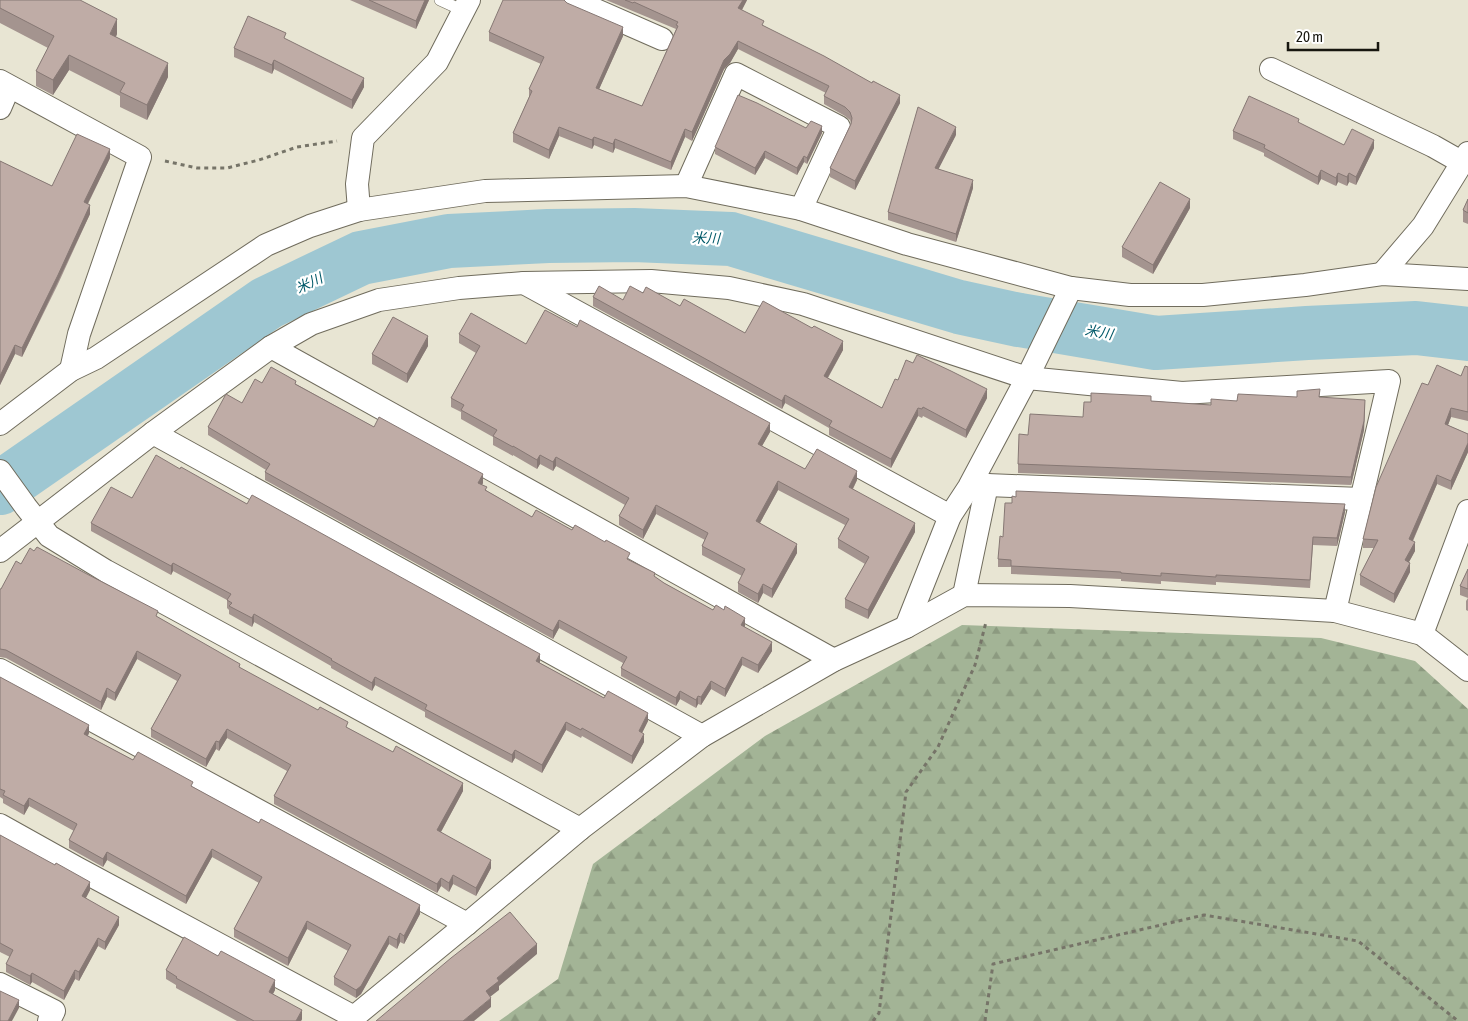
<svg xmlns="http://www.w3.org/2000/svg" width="1468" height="1021" font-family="'Asap Condensed','Noto Sans JP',sans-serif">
<defs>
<pattern id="forest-firs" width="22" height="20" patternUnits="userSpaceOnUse" patternTransform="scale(1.25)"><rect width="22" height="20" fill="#a3b496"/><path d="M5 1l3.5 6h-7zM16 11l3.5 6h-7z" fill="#8c9a80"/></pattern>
</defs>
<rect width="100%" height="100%" fill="#e8e5d3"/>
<!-- forest -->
<polygon fill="url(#forest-firs)" points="962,625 1321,638 1415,661 1468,709 1468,1021 499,1021 558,979 593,864 765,736"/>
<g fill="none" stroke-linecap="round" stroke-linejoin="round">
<!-- river -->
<polyline stroke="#9ec7d2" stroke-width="54" points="0,488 267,303 361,258 449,241 548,236 634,235 731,239 959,307 1019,320 1156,343 1307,333 1416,328 1468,334"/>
<!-- lane casing -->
<g stroke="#706c5d" stroke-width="12">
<polyline id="lane" points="440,0 464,11"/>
</g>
<!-- street casing -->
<g stroke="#706c5d" stroke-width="24">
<g id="street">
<polyline points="573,0 662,39"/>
<polyline points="1271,69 1433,146 1463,163"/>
<polyline points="0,81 140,157 79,334 71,370"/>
<polyline points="0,108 9,87"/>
<polyline points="686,186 736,74 839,127 801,209"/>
<polyline points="359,210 357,184 363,138 437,62 469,0"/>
<polyline points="1382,274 1423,226 1468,153"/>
<polyline points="524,283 950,516"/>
<polyline points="271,347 834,660"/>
<polyline points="0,424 71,370 96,358 266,245 310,226 359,210 485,191 686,186 801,209 907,244 1071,288 1130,295 1203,295 1305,285 1382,274 1468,279"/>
<polyline points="153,433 702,736"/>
<polyline points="0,471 26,507 49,536 106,571 580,829"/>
<polyline points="987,485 1361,499"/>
<polyline points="0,551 153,433 271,347 311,324 379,300 459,288 524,283 651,281 729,288 803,304 1027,378 1182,393 1389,381 1335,611"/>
<polyline points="964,595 987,485 972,487"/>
<polyline points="906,627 950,516 969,487 1027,378 1071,288"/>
<polyline points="1422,634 1468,511"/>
<polyline points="0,670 467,924"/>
<polyline points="0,825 77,868 354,1017"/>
<polyline points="0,984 54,1011 49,1021"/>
<polyline points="349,1021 467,924 580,829 702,736 834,660 906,627 964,595 1070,596 1335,611 1422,634 1468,670"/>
</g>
</g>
<!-- path -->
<g stroke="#767468" stroke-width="3" stroke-dasharray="4 4" stroke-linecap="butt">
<polyline points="165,161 197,168 227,168 259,160 297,147 337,141"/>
<polyline points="873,1021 879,1013 906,792 938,747 975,665 986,622"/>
<polyline points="985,1021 993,964 1204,915 1358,941 1458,1021"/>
</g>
<!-- lane -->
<use href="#lane" stroke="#fff" stroke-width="11"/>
<!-- street -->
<use href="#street" stroke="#fff" stroke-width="22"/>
</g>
<!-- wall -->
<g fill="#a4948f">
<polygon points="0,0 117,34 116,37 168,77 147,120 120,107 120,96 69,70 53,95 36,86 36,71 48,48 0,23"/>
<polygon points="350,0 429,0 416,29"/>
<polygon points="606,0 747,0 742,10 764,26 900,103 855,190 830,177 830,168 851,123 850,120 845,116 824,104 824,96 826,93 738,49 730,63 724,69 692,141 685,137 671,170 615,148 613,153 594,145 592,149 559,136 549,159 513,142 513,133 529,97 529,89 541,64 489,41 489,32 567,3 623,36 599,89 642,106 676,29"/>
<polygon points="286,39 364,87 352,109 274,69 272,74 234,57 234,48"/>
<polygon points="1299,123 1344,145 1374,148 1356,185 1349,182 1347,186 1338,182 1336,186 1321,179 1318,185 1264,156 1264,153 1233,139 1233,131"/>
<polygon points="806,128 822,133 807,164 804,162 797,175 765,158 755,175 715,154 715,147"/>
<polygon points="956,135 938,169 973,188 956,242 888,220 888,212"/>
<polygon points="110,158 88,204 90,214 58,284 22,357 15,354 0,385 0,161 52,186"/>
<polygon points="1468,199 1468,224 1463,222 1463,210"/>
<polygon points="1190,208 1153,274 1122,257 1122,247"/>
<polygon points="643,293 680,306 745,333 843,350 828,378 882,408 987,398 966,438 923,416 922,418 918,416 891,468 829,435 829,428 785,403 782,409 593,306 593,297 623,300"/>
<polygon points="459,334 526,344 770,432 762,446 805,469 857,480 853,489 915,532 868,619 845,608 845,599 865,564 838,548 838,539 845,525 778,490 760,523 797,553 772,598 763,593 758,603 738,592 738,583 742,576 702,555 702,546 705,540 656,514 643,539 619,525 619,516 625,505 556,466 553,471 540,464 537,469 513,455 513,456 493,445 493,437 461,419 461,412 451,407 451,398 476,353 459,343"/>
<polygon points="428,346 407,383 372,364 372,354"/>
<polygon points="1468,367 1468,421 1451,417 1448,425 1468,434 1468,452 1451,490 1437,484 1413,541 1415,551 1409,562 1410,572 1394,603 1360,585 1360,575 1374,548 1363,548 1363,539 1428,385 1461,376"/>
<polygon points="262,383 296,384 374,427 483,483 482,485 487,491 532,517 572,530 630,560 664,583 713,610 745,626 745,627 772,651 758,673 742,665 725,697 711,689 701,705 698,704 696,708 680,699 676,706 621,676 621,668 623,663 559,628 553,639 265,480 265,472 266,470 208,435 208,427 242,403"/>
<polygon points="1297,397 1319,397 1365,409 1364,430 1351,485 1018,473 1018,464 1028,435 1083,417 1151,401 1211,405 1237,401"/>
<polygon points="180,469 247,504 540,662 540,663 604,698 648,721 642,733 644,742 632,764 582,736 581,738 566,730 542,773 515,758 512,763 425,717 425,712 375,685 372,691 331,668 331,666 254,622 252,627 229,614 229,610 227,608 227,600 173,571 171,575 91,531 91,523"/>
<polygon points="1345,512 1337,546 1313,545 1310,588 1216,582 1216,585 1161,581 1161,584 1121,581 1121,579 1011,574 1011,567 998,567 998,559 1003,537"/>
<polygon points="21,564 158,617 240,668 348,728 463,791 441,832 491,868 476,896 453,884 449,892 441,886 437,893 274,804 274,796 287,771 227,738 219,751 216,749 206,767 151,737 151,729 177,681 137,659 115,701 107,697 101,710 6,658 0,657 0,589 1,589"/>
<polygon points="1468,569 1468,611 1466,610 1466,601 1468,598 1460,595 1460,586"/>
<polygon points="0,677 89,733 88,736 133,760 193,787 420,914 404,944 400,942 397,949 389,944 361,994 356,998 334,985 334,977 348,951 307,929 288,966 234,937 234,929 259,883 212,857 186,904 107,860 103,867 69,848 69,840 74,831 29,806 24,815 3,803 3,799 0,797"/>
<polygon points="0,835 90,890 86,898 119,925 105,950 98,946 79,981 75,979 64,1000 32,982 30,985 6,972 6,964 10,957 0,952"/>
<polygon points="166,970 275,990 273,994 302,1019 301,1021 237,1021 176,988 176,985 166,979"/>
</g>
<!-- shaded-wall -->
<g fill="#867874">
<polygon points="425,0 429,0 416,29 416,21"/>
<polygon points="743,0 747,0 738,17 738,8"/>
<polygon points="117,19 117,34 110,48 110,34"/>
<polygon points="623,27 623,36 596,96 596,88"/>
<polygon points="738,41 738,49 730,63 724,69 692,141 692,132 724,60"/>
<polygon points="69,55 69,70 53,95 53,80"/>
<polygon points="274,60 274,69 272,74 272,65"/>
<polygon points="168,63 168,77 147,120 147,105"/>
<polygon points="364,78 364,87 352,109 352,100"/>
<polygon points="900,95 900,103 855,190 855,181"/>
<polygon points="822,126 822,133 807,164 807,158"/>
<polygon points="559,127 559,136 549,159 549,150"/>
<polygon points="956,127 956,135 935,176 935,168"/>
<polygon points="685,129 685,137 671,170 671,162"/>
<polygon points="594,137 594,145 592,149 592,140"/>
<polygon points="615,139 615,148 613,153 613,144"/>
<polygon points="1374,140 1374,148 1356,185 1356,177"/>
<polygon points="110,149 110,158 84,211 84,202"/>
<polygon points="765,151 765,158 755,175 755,168"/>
<polygon points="804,156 804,162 797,175 797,168"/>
<polygon points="1321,170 1321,179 1318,185 1318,177"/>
<polygon points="1338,173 1338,182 1336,186 1336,178"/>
<polygon points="1349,173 1349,182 1347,186 1347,177"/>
<polygon points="973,180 973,188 956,242 956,234"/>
<polygon points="1190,199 1190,208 1153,274 1153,265"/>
<polygon points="90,205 90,214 22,357 22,348"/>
<polygon points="428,336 428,346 407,383 407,374"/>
<polygon points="843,341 843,350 824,384 824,376"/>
<polygon points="15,345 15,354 0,385 0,376"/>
<polygon points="987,389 987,398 966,438 966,430"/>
<polygon points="785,395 785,403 782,409 782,401"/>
<polygon points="1365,400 1364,430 1351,485 1351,477"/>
<polygon points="918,408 918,416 891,468 891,459"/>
<polygon points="1451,408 1451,417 1445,433 1445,424"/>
<polygon points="770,423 770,432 758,453 758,444"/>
<polygon points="1468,443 1468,452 1451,490 1451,481"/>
<polygon points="540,455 540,464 537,469 537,460"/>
<polygon points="556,457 556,466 553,471 553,462"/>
<polygon points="857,471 857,480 849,496 849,487"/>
<polygon points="483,474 483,483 478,491 478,483"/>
<polygon points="1437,475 1437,484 1409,549 1409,539"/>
<polygon points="778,481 778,490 756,530 756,521"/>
<polygon points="1345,504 1345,512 1337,546 1337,538"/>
<polygon points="656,505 656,514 643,539 643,530"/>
<polygon points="915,523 915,532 868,619 868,610"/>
<polygon points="1415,542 1415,551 1405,569 1405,560"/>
<polygon points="797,544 797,553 772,598 772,589"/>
<polygon points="173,563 173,571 171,575 171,566"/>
<polygon points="1410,563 1410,572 1394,603 1394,594"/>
<polygon points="763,584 763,593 758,603 758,594"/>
<polygon points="254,614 254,622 252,627 252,618"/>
<polygon points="745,618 745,626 741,634 741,625"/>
<polygon points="559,620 559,628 553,639 553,631"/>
<polygon points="772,642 772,651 758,673 758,665"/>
<polygon points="137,651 137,659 115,701 115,693"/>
<polygon points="540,654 540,662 536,669 536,661"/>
<polygon points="742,657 742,665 725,697 725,689"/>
<polygon points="375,677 375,685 372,691 372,683"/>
<polygon points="711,681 711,689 701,705 701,697"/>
<polygon points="107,688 107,697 101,710 101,702"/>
<polygon points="680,691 680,699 676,706 676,698"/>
<polygon points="698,696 698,704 696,708 696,700"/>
<polygon points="648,713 648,721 639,739 639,731"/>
<polygon points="566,722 566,730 542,773 542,765"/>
<polygon points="89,725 89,733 84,742 84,734"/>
<polygon points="227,729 227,738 219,751 219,742"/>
<polygon points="644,734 644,742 632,764 632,756"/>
<polygon points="216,741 216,749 206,767 206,759"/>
<polygon points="515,750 515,758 512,763 512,755"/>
<polygon points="463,783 463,791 437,839 437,830"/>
<polygon points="29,798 29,806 24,815 24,806"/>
<polygon points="212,849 212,857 186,904 186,896"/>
<polygon points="107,852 107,860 103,867 103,859"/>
<polygon points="491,860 491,868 476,896 476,888"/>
<polygon points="453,875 453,884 449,892 449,883"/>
<polygon points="441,878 441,886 437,893 437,884"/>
<polygon points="90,882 90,890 82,905 82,896"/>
<polygon points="420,905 420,914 404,944 404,936"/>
<polygon points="119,917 119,925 105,950 105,942"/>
<polygon points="307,921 307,929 288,966 288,958"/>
<polygon points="400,933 400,942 397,949 397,940"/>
<polygon points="389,936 389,944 361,994 356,998 356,990"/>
<polygon points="98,938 98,946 79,981 79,972"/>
<polygon points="537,944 537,954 499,986 499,990 486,1000 486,991 497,978"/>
<polygon points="75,970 75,979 64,1000 64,991"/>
<polygon points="32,973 32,982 30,985 30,976"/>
<polygon points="275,980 275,990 269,1001 269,992"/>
<polygon points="491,998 491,1007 474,1021 463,1021"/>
<polygon points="19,1000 19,1008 12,1021 8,1021"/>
<polygon points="302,1010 302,1019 301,1021 296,1021"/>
</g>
<!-- building -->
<g fill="#bfaca6" stroke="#867874">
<polygon points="0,0 80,0 117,19 110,34 168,63 147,105 120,92 125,83 69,55 53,80 36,71 54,36 0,8"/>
<polygon points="369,0 425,0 416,21"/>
<polygon points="503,0 564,0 567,3 623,27 596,88 642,106 678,26 676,25 678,22 634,2 633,3 625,0 743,0 738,8 764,21 762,25 824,56 872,83 873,81 900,95 855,181 830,168 851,124 852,118 850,112 845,107 824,96 829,86 738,41 730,54 724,60 692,132 685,129 671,162 615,139 613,144 594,137 592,140 559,127 549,150 513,133 532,91 529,89 544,57 489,32"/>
<polygon points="248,16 286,33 284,38 364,78 352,100 274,60 272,65 234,48"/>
<polygon points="738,95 757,103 806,128 811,121 822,126 807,158 804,156 797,168 765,151 755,168 715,147"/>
<polygon points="1249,96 1299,119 1298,122 1344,145 1352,129 1374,140 1356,177 1349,173 1347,177 1338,173 1336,178 1321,170 1318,177 1264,148 1265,145 1233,131"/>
<polygon points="918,107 956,127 935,168 973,180 956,234 888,212"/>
<polygon points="77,134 110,149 84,202 90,205 58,275 22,348 15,345 0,376 0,161 52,186"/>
<polygon points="1160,182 1190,199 1153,265 1122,247"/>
<polygon points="1468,199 1468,213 1463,210"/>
<polygon points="599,286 623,300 630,286 643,293 646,287 680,306 684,299 745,333 763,301 812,328 814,326 843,341 824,376 882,408 895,379 898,380 906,360 913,363 917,355 951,371 987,389 966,430 923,407 922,409 918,408 891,459 829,426 832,421 785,395 782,401 593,297"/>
<polygon points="545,310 577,327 580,320 770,423 758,444 805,469 817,449 857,471 849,487 915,523 868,610 845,599 869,557 838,539 849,519 778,481 756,521 797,544 772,589 763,584 758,594 738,583 745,569 702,546 708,533 656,505 643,530 619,516 629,498 556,457 553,462 540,455 537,460 513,446 513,447 493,436 497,430 461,410 464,405 451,398 480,346 459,334 471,313 526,344"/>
<polygon points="393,317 428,336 407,374 372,354"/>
<polygon points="1437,365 1461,376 1465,366 1468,367 1468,412 1451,408 1445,424 1468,434 1468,443 1451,481 1437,475 1409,539 1415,542 1405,560 1410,563 1394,594 1360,575 1378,540 1363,539 1376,487 1422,383 1428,385"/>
<polygon points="271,367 296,381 295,384 374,427 379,417 483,474 478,483 487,487 485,490 532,517 536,510 572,530 575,525 605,542 606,540 630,553 627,559 655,573 654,576 664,583 713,610 716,605 724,610 725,606 745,618 741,625 772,642 758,665 742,657 725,689 711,681 701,697 698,696 696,700 680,691 676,698 621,668 627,657 559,620 553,631 265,472 270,464 208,427 226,394 242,403 255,379 262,383"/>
<polygon points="1320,389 1319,397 1365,400 1364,421 1351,477 1018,464 1019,434 1028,435 1030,414 1083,417 1084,402 1091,402 1091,393 1151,396 1151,401 1211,405 1211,399 1237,401 1238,394 1297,397 1297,391"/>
<polygon points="156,455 180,469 181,467 247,504 252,495 540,654 536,661 604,698 608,691 648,713 639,731 644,734 632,756 582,728 581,730 566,722 542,765 515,750 512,755 425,709 427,705 375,677 372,683 331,660 332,659 254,614 252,618 229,606 232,603 227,600 231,594 173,563 171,566 91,523 111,487 132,498"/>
<polygon points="1016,491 1345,504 1337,538 1313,537 1310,580 1216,575 1216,577 1161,573 1161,576 1121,573 1121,572 1011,566 1011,560 998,559 1000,536 1003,537 1005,503 1012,503 1012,496 1016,497"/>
<polygon points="37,547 85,573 158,611 156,616 240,664 239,667 318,710 320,707 348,722 346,727 393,752 396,746 463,783 437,830 491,860 476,888 453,875 449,883 441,878 437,884 274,796 291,765 227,729 219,742 216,741 206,759 151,729 181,675 137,651 115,693 107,688 101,702 6,650 0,649 0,589 1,589 16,561 21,564 30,548 34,551"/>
<polygon points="1468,569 1468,589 1460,586"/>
<polygon points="0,677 89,725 84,734 133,760 138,752 193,782 191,786 259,823 261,819 420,905 404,936 400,933 397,940 389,936 361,986 356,990 334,977 351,945 307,921 288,958 234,929 262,877 212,849 186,896 107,852 103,859 69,840 77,824 29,798 24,806 3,795 5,791 0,789"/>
<polygon points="0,835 55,865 56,863 90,882 82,896 119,917 105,942 98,938 79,972 75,970 64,991 32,973 30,976 6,964 13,950 0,943"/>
<polygon points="510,912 537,944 497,978 499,981 486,991 491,998 463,1021 376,1021 451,958"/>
<polygon points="184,937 218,956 221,951 275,980 269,992 302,1010 296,1021 254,1021 176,978 177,977 166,970"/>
<polygon points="0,991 19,1000 8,1021 0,1021"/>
</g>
<g text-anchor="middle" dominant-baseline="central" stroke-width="4.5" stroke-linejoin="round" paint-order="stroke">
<!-- water labels -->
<g font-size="14" font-style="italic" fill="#005969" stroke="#fff">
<text transform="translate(706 238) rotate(2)">米川</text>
<text transform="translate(309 283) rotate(-25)">米川</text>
<text transform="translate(1099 332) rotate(10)">米川</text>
</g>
</g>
<!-- scale -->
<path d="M1288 42v8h90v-8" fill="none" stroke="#17160f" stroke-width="2.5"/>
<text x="1296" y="42" font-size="15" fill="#17160f" stroke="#ffffff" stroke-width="4" paint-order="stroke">20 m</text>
</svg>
